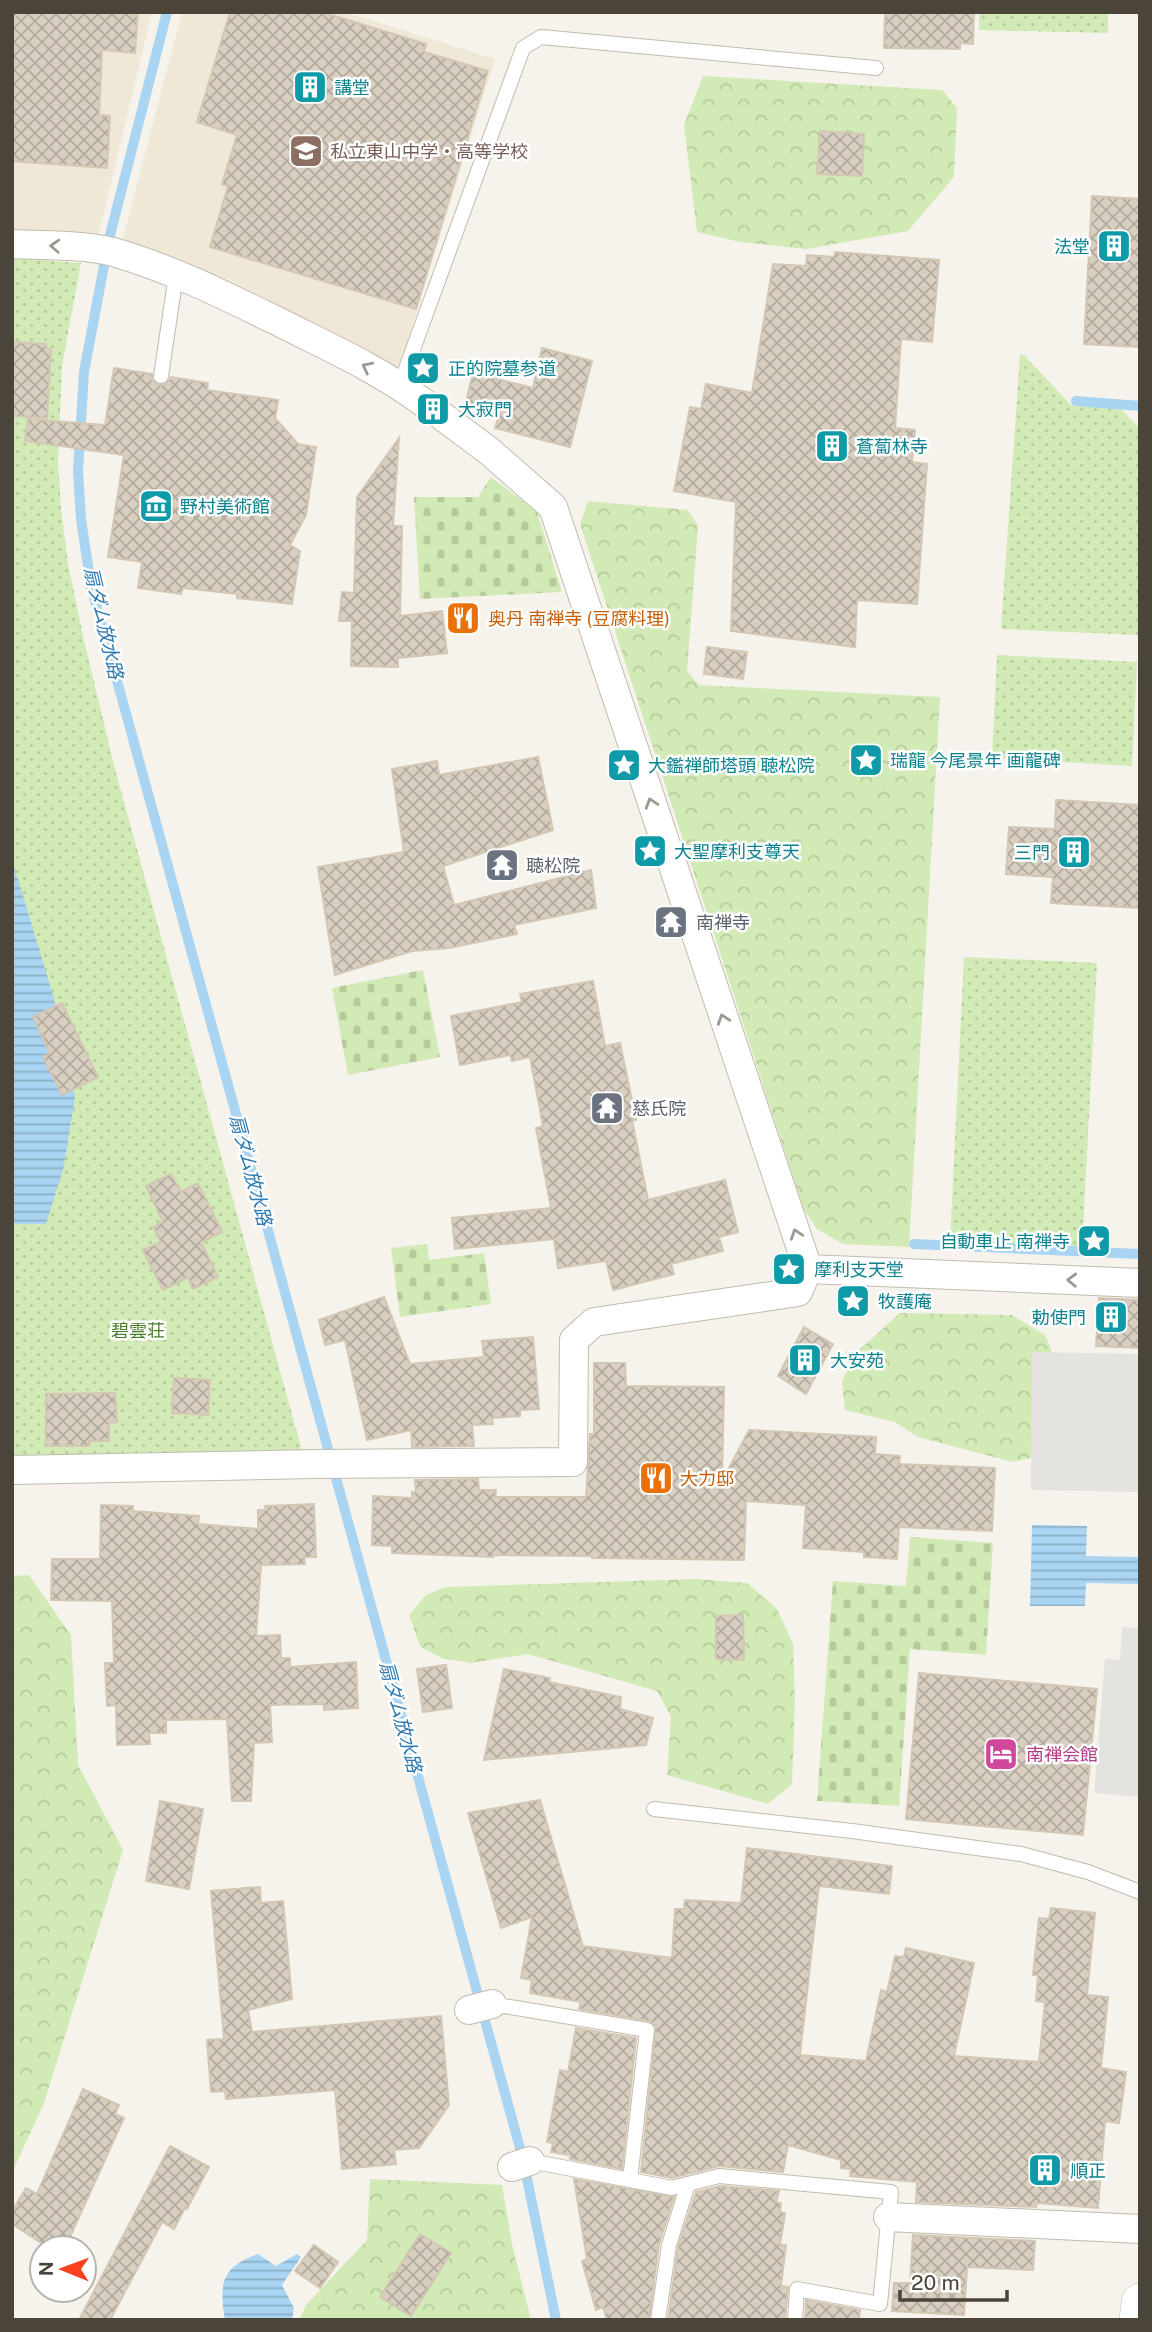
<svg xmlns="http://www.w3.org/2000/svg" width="1152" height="2332" font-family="'Public Sans','Noto Sans JP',sans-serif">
<defs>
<pattern id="grass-dots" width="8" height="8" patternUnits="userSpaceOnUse" patternTransform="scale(1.75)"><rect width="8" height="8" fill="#d2eab5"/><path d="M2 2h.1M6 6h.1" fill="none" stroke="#b6ca9c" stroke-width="1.8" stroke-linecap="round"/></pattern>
<pattern id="forest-crowns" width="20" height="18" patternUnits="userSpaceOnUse" patternTransform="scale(1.75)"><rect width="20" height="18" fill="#d2eab5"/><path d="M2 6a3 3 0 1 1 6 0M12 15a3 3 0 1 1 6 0" fill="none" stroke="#b6ca9c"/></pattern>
<pattern id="cemetery-stones" width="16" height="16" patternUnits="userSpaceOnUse" patternTransform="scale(1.75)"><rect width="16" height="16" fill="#d2eab5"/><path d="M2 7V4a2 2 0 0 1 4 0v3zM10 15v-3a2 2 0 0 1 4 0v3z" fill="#b6ca9c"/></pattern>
<pattern id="water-rules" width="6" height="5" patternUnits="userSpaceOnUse" patternTransform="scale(1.75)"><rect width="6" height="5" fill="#a9d4f2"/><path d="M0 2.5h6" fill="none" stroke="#8caec5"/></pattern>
<pattern id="building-cross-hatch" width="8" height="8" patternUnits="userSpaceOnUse" patternTransform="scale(1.75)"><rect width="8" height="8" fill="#d8cfc1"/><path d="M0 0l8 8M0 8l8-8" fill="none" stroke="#b1aa9e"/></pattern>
</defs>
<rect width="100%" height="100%" fill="#f6f3ec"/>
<!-- education -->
<g fill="#efe8d6">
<polygon points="12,12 152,12 98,237 12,232"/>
<polygon points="182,12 345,12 495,59 399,369 232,281 122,242"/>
</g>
<!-- grass -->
<g fill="url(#grass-dots)">
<polygon points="979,12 1108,12 1108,33 979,30"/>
<polygon points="12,258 81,263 62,366 58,462 61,508 68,564 83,636 115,769 302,1451 12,1461"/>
<polygon points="1020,355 1024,355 1071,405 1121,409 1140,429 1139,635 1001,629"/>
<polygon points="997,655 1137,662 1132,766 992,758"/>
<polygon points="964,957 1097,963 1082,1248 950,1241"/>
</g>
<!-- forest -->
<g fill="url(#forest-crowns)">
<polygon points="703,76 942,90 957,108 954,177 908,231 806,249 740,242 697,232 684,125"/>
<polygon points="588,501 688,510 698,526 687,671 699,685 940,697 909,1247 843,1244 817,1229 804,1210 580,524"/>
<polygon points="900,1313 1012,1315 1045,1335 1064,1381 1047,1454 1013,1462 918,1437 895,1422 845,1410 842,1381 858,1351"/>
<polygon points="29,1575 71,1635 78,1765 123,1850 44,2103 12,2173 12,1576"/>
<polygon points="695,1579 747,1583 777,1609 793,1644 795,1700 792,1784 768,1804 667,1775 671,1717 657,1691 528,1654 471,1663 441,1658 420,1646 409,1615 426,1595 445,1587"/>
<polygon points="370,2179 502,2185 512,2244 531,2320 299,2320 306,2305 367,2240"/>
</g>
<!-- cemetery -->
<g fill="url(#cemetery-stones)">
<polygon points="491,477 537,512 562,592 420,599 414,497 478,497"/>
<polygon points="423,970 440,1057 348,1075 332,988"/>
<polygon points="427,1244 429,1260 484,1253 491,1304 400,1317 391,1248"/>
<polygon points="910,1537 993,1543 986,1655 910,1649 899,1806 817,1801 833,1581 906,1586"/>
</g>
<!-- parking -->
<g fill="#e5e3e0">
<polygon points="1032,1352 1140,1354 1140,1492 1031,1490"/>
<polygon points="1122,1627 1140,1628 1140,1797 1094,1793 1105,1659 1120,1660"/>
</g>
<!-- water -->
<g fill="url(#water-rules)">
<polygon points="12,859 54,999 75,1097 64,1166 46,1224 12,1224"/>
<polygon points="1032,1525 1087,1526 1086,1556 1140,1557 1140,1584 1086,1583 1085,1606 1030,1606"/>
<path d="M258,2254L276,2266L297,2254L301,2257L282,2285L294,2308L292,2320H225C219,2284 221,2267 258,2254Z"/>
</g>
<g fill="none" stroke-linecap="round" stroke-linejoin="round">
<!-- stream -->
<g stroke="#a9d4f2" stroke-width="10">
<polyline points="167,12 109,239 84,372 78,471 81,519 91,586 523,2159 556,2320"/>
<polyline points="1076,401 1140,406"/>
<polyline points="914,1244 1140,1254"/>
</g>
</g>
<!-- building -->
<g fill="url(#building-cross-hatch)" stroke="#d3c7b4" stroke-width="2">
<polygon points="12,12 138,12 135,53 102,50 99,115 110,116 107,168 12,161"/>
<polygon points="230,12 322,12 426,44 424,52 488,71 416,309 210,247 228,186 222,184 237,135 197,122"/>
<polygon points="885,12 974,12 973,44 960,43 960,49 884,48"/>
<polygon points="820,131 864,134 862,176 817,174"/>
<polygon points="1092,196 1140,199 1140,347 1084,344"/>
<polygon points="835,252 939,260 932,342 901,339 895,428 915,430 912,462 927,464 917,604 857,600 855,647 731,631 736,502 674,491 690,407 701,409 706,384 752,393 773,264 806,266 807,255 834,257"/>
<polygon points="12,342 46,344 46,348 51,349 47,418 12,416"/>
<polygon points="542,348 592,361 570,447 495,428 499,415 465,406 473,373 533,388"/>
<polygon points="114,368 152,374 152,380 159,385 165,385 171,377 208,383 207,390 278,400 275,418 298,444 316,447 306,515 290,545 300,551 292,604 237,598 237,594 183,588 181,594 138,588 142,562 108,557 124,455 25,441 28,419 105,425"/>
<polygon points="399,438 393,526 402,526 400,616 442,611 447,653 398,658 398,667 351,666 352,621 339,621 342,592 354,593 357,497"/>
<polygon points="707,647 747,652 743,679 704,674"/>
<polygon points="538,757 553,830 443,866 454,905 591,870 596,908 514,925 517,934 449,948 412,951 335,975 318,867 404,852 392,769 437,761 439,775"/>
<polygon points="1056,800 1140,805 1140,908 1051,903 1053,877 1006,874 1009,827 1055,829"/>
<polygon points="593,981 605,1046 620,1043 636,1120 632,1120 648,1200 725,1180 738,1232 719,1237 723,1251 671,1264 674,1274 613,1290 606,1261 558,1268 554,1239 455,1249 452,1220 452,1218 551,1208 536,1128 543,1126 530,1057 512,1061 510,1055 460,1065 451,1016 522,1002 520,994"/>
<polygon points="62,1003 98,1077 62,1095 43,1057 50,1053 33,1017"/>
<polygon points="171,1174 181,1192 198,1183 222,1232 201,1242 218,1277 193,1289 188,1277 163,1290 143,1250 161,1242 153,1227 163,1222 146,1186"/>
<polygon points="384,1297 410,1364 484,1357 482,1341 533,1337 539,1409 520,1410 520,1416 492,1418 493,1424 472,1425 474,1446 412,1447 411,1430 367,1440 345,1340 325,1345 319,1320"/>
<polygon points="1099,1298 1140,1300 1140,1348 1096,1346"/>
<polygon points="804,1327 833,1344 806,1394 778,1376"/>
<polygon points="594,1363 625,1363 626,1386 724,1387 722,1481 749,1430 876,1437 875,1454 900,1456 899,1464 995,1468 992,1531 899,1527 897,1559 864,1557 864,1552 803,1548 806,1505 746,1501 744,1560 592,1558 592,1556 493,1555 493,1557 392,1553 392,1546 372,1545 373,1496 412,1498 412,1492 416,1492 415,1480 478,1479 479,1490 496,1490 495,1497 586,1497 590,1434 594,1434"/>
<polygon points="174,1378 210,1380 208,1415 172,1413"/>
<polygon points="115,1393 117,1422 109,1423 109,1441 89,1441 89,1446 46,1446 46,1394"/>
<polygon points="314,1504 316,1557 304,1557 305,1564 261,1565 256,1636 280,1635 281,1658 290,1658 290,1667 356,1662 358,1708 324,1710 324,1704 270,1705 272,1742 254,1743 251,1801 232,1801 227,1719 166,1720 166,1733 149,1733 150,1744 117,1745 116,1705 107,1706 105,1663 114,1663 112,1601 51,1600 52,1559 100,1559 101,1505 133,1506 133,1511 199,1516 198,1524 258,1529 258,1510 266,1510 265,1506"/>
<polygon points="743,1615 744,1660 716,1659 716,1616"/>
<polygon points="446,1665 452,1708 423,1712 417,1669"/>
<polygon points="504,1669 550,1678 549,1682 621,1697 620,1709 653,1718 646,1745 484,1760"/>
<polygon points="919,1673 1097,1689 1083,1835 906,1819"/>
<polygon points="540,1800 583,1946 672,1958 675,1909 684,1909 685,1900 741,1903 747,1848 892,1866 889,1894 819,1886 800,2055 866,2061 881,1990 887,1992 895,1956 904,1957 906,1948 974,1963 954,2056 1039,2062 1045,2002 1036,2001 1038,1975 1033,1975 1039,1918 1049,1919 1051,1908 1095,1913 1087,1995 1108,1997 1101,2068 1126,2072 1119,2123 1105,2121 1098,2208 1037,2203 1036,2207 916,2202 917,2182 850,2176 851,2169 841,2168 841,2160 788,2145 783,2172 719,2166 672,2178 641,2172 656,2026 649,2021 579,2009 581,2002 530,1993 532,1980 521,1978 532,1917 501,1928 468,1813"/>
<polygon points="160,1801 203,1809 189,1889 146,1881"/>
<polygon points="260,1887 261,1903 283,1901 292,1999 248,2010 252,2032 441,2016 449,2105 419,2148 394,2150 396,2164 342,2169 335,2090 226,2099 225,2091 211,2092 207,2040 224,2039 211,1891"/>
<polygon points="576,2028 636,2038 622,2169 570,2159 570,2155 551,2152 553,2143 547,2142 560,2070 568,2072"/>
<polygon points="83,2089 119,2105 115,2114 124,2118 65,2248 49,2248 12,2224 12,2211 26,2188 37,2194"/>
<polygon points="170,2146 209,2167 187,2209 185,2208 174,2229 162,2222 110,2320 79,2320"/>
<polygon points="574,2179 674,2197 659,2244 649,2320 607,2320 603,2307 596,2310 582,2261 587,2259"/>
<polygon points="720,2186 779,2191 776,2202 781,2203 780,2212 785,2213 780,2245 786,2245 781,2286 788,2287 785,2320 668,2320 678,2247 696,2192"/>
<polygon points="420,2234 451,2253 411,2316 380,2297"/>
<polygon points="913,2235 1035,2241 1033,2270 967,2267 964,2315 892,2311 894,2283 910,2283"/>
<polygon points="314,2245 338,2262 320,2288 295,2271"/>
<polygon points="806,2300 860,2310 859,2320 805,2320"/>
</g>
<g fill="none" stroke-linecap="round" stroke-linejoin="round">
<!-- service casing -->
<g stroke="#c2bbae" stroke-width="16">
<g id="service">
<polyline points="161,376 176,275"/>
<polyline points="400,385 523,48 541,37 876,68"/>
<polyline points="654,1809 852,1831 1021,1854 1088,1872 1140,1892"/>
<polyline points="492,2004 647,2030 630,2180"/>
<polyline points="530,2161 672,2188 719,2176 891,2192 880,2304 797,2289 795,2320"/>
<polyline points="658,2320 669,2245 688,2184"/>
</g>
</g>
<!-- minor casing -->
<g stroke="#c2bbae" stroke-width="30">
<g id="minor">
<path d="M12,244C45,246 81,244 113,252C173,269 230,298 285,325C333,349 381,371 424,403"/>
<polyline points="442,416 489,451 553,507 808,1269 1140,1283"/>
<polyline points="12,1470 315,1464 573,1462 574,1340 594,1322 798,1292 808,1269"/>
<polyline points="469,2010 492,2004"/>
<polyline points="512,2167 530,2161"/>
<polyline points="888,2217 1140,2229"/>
</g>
</g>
<!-- tertiary casing -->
<g stroke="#c2bbae" stroke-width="38">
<polyline id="tertiary" points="1138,2320 1140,2302"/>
</g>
<!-- service -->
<use href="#service" stroke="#fff" stroke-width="14"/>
<!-- minor -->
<use href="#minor" stroke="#fff" stroke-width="28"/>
<!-- tertiary -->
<use href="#tertiary" stroke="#fff" stroke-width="37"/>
</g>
<!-- one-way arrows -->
<defs><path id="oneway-chevron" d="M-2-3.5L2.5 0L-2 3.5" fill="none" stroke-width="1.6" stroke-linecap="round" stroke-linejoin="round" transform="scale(1.75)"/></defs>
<g stroke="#9c9892">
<use href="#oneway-chevron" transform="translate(55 246) rotate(-177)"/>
<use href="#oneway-chevron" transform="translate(367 367) rotate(-153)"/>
<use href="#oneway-chevron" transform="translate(651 803) rotate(-108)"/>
<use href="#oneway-chevron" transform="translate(723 1019) rotate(-109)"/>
<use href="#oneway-chevron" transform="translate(796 1234) rotate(-109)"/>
<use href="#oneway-chevron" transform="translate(1072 1280) rotate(-178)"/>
</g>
<!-- icons -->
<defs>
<g id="building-square" transform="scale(1.75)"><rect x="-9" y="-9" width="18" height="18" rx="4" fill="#0f9aa8" stroke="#fff"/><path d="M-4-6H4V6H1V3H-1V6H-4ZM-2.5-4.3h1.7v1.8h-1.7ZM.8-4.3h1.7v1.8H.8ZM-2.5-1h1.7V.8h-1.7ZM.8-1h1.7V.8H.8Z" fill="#fff"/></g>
<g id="school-square" transform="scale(1.75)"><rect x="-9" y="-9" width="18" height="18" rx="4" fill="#8d6e63" stroke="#fff"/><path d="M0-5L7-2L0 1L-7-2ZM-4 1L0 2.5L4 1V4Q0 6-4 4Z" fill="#fff"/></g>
<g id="sight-square" transform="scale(1.75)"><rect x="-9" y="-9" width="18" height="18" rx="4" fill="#0f9aa8" stroke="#fff"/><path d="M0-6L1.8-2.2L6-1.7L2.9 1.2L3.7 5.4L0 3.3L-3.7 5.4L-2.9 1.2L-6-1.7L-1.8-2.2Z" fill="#fff"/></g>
<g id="museum-square" transform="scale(1.75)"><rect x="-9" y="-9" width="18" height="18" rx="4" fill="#0f9aa8" stroke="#fff"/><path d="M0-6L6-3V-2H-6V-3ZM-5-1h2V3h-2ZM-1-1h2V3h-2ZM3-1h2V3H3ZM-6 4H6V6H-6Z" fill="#fff"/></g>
<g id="restaurant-square" transform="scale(1.75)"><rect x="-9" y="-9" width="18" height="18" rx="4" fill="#e8710a" stroke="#fff"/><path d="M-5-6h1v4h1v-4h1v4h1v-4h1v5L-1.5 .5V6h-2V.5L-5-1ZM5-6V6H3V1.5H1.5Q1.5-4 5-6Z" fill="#fff"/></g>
<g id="temple-square" transform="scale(1.75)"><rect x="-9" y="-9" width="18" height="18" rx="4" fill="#6b7280" stroke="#fff"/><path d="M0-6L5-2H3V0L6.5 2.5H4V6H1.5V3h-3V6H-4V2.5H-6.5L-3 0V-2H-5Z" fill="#fff"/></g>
<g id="hotel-square" transform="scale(1.75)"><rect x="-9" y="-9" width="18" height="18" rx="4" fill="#d1479c" stroke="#fff"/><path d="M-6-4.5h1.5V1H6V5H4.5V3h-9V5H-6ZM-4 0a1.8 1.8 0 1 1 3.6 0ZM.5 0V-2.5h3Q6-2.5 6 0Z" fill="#fff"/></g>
</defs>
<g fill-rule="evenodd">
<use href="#building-square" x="310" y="87"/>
<use href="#school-square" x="306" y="151"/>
<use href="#building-square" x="1114" y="246"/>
<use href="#sight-square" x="423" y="368"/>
<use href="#building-square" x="433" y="409"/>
<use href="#building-square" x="832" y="446"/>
<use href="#museum-square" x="156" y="506"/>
<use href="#restaurant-square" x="463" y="618"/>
<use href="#sight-square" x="866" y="760"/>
<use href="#sight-square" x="624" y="765"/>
<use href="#sight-square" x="650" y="851"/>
<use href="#building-square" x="1074" y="852"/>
<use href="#temple-square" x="502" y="865"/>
<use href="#temple-square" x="671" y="922"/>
<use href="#temple-square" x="607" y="1108"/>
<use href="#sight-square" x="1094" y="1241"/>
<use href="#sight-square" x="789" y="1269"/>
<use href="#sight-square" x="853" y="1301"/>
<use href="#building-square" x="1111" y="1317"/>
<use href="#building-square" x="805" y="1360"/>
<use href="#restaurant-square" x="656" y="1478"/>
<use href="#hotel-square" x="1001" y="1754"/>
<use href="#building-square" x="1045" y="2170"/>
</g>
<g text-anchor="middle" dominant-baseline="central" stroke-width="5" stroke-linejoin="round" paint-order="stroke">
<!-- culture labels -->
<g font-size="18" fill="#0d838f" stroke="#fff" text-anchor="start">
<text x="334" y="87">講堂</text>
<text x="1090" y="246" text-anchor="end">法堂</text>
<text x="448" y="368">正的院墓参道</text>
<text x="458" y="409">大寂門</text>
<text x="856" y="446">蒼蔔林寺</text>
<text x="180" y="506">野村美術館</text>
<text x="890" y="760">瑞龍 今尾景年 画龍碑</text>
<text x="648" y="765">大鑑禅師塔頭 聴松院</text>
<text x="674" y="851">大聖摩利支尊天</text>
<text x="1050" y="852" text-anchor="end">三門</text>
<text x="1070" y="1241" text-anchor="end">自動車止 南禅寺</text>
<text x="814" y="1269">摩利支天堂</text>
<text x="878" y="1301">牧護庵</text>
<text x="1086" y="1317" text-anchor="end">勅使門</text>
<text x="830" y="1360">大安苑</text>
<text x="1070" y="2170">順正</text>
</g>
<!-- education labels -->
<g font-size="18" fill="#785e54" stroke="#fff" text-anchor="start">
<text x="330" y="151">私立東山中学・高等学校</text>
</g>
<!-- food labels -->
<g font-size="18" fill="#c56008" stroke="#fff" text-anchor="start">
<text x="488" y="618">奥丹 南禅寺 (豆腐料理)</text>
<text x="680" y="1478">大力邸</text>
</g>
<!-- worship labels -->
<g font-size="18" fill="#5b616d" stroke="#fff" text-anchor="start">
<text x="526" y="865">聴松院</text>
<text x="696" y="922">南禅寺</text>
<text x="632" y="1108">慈氏院</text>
</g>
<!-- park labels -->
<g font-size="18" fill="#4a7f2a" stroke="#fff">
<text x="138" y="1330">碧雲荘</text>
</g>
<!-- hotel labels -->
<g font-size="18" fill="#b23c85" stroke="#fff" text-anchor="start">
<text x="1026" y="1754">南禅会館</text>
</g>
<!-- water labels -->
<g font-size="19" font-style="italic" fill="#2e7ab2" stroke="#fff">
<text transform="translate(104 623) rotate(77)">扇ダム放水路</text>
<text transform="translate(251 1170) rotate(75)">扇ダム放水路</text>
<text transform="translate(401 1717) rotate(75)">扇ダム放水路</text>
</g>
</g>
<!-- border -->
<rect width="1152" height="2332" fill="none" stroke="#4b4439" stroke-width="28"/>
<!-- north arrow -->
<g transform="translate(63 2269) rotate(271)"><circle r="33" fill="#ffffff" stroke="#b7b4b0" stroke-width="2"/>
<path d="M0-5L12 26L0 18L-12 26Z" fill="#fc3f1d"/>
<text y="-10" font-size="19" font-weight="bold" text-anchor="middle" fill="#4b4439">N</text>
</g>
<!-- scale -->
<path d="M900 2290v10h107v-10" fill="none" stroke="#4b4439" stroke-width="3.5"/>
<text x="911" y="2290" font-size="21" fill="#4b4439" stroke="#ffffff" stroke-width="5" paint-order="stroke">20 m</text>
</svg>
